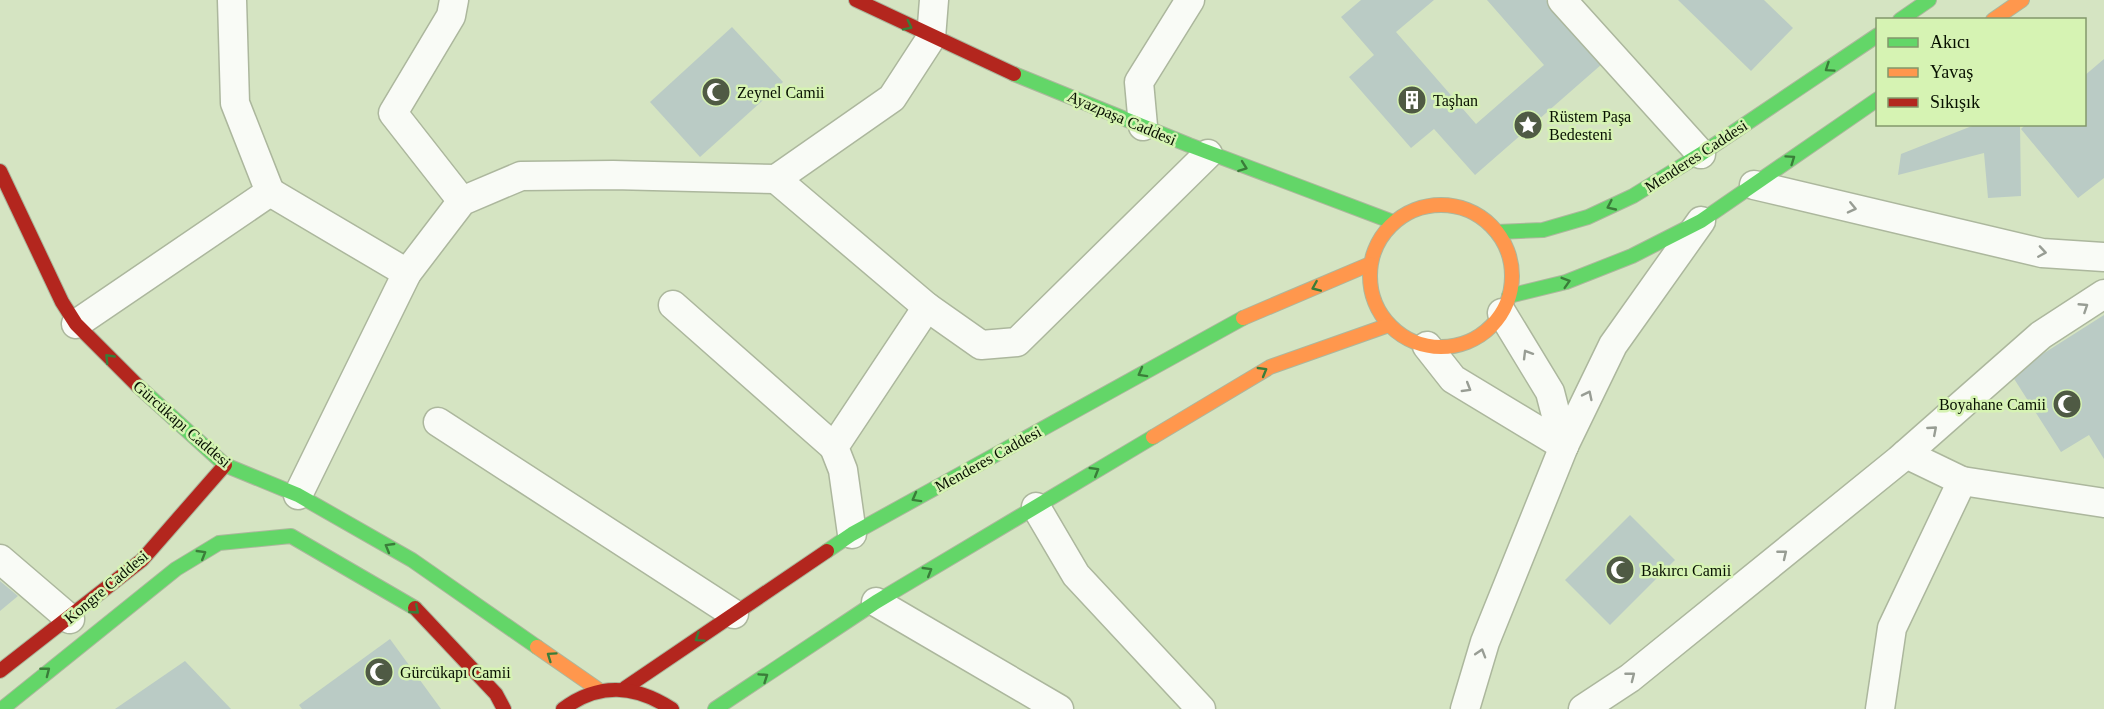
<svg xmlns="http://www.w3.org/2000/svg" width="2104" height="709" font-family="'Times New Roman',serif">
<rect width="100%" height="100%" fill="#d5e4c2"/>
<!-- building -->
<g fill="#bacbc5">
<polygon points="1361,0 1434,0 1396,32 1476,124 1544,65 1487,0 1546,0 1602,64 1475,175 1434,129 1411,148 1349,77 1374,55 1341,17"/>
<polygon points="1678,0 1764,0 1793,28 1751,71"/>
<polygon points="732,27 783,82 700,157 650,102"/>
<polygon points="2104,59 2104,178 2078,198 2021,129 2026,124 2084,124 2084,76"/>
<polygon points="1977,124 2020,124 2021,196 1988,198 1984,153 1898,175 1901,154"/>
<polygon points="2104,315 2104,459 2089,435 2061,452 2011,374"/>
<polygon points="1630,515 1675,560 1610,625 1565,580"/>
<polygon points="0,581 18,596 0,611"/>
<polygon points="390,639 441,709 302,709 299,705"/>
<polygon points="185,661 231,709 115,709"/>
</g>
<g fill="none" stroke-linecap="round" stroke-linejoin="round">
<!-- street casing -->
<g stroke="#acb79d" stroke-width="31">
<g id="street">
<polyline points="232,0 235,103 270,192"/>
<polyline points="454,0 451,16 393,113 462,201"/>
<polyline points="1562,0 1701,154"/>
<polyline points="1143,126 1139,82 1190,0"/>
<polyline points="776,179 927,307 981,345 1017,342 1208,154"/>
<polyline points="1754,185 2042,253 2104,257"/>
<polyline points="270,192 407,273"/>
<polyline points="673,305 834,447"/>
<polyline points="1502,313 1550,392 1564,446"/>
<polyline points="76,324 270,192"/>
<polyline points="1427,346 1453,379 1564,446"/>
<polyline points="438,422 734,614"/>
<polyline points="1962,481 2104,503"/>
<polyline points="298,495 407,273 462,201 521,176 613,175 776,179 892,98 931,38 934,0"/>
<polyline points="1036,507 1076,575 1201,709"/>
<polyline points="852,534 843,470 834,447 927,307"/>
<polyline points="0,559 70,619"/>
<polyline points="876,602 1059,709"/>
<polyline points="1465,709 1485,642 1564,446 1613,345 1701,221"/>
<polyline points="1583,709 1630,678 1899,460 2041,335 2104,294"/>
<polyline points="1880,709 1892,628 1962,481 1906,454"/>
</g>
</g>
<!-- fast casing -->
<g stroke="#acb79d" stroke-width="16">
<g id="fast">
<polyline points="1900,20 1929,0"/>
<polyline points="1014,74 1189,145 1393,222"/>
<polyline points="1497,232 1543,230 1588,217 1633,196 1701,154 1878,35"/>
<polyline points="1509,296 1566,282 1632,256 1701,221 1878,99"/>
<polyline points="138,386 225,465 298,495 412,560 537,647"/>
<polyline points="827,551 852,534 1243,318"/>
<polyline points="2,709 176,569 219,543 291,536 415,608"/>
<polyline points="715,709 876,602 1153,437"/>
</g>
</g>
<!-- slow casing -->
<g stroke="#acb79d" stroke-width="16">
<g id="slow">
<polyline points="1993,20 2022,0"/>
<circle cx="1441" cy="276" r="71"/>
<polyline points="1243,318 1370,264"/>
<polyline points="1153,437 1270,367 1389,325"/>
<polyline points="537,647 599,690"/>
</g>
</g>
<!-- jam casing -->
<g stroke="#acb79d" stroke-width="16">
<g id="jam">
<polyline points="856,0 1014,74"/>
<polyline points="0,171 62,302 76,324 138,386"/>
<polyline points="415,608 496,694 504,709"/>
<polyline points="0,671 142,560 225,465"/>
<polyline points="625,688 827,551"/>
<path d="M563,709C599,682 635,685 672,709"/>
</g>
</g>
<!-- street -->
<use href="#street" stroke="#f9fbf6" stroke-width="28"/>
<!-- fast -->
<use href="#fast" stroke="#63d668" stroke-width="14"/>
<!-- slow -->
<use href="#slow" stroke="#ff974d" stroke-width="14"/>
<!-- jam -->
<use href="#jam" stroke="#b3261e" stroke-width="14"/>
</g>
<!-- one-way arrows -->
<defs><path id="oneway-chevron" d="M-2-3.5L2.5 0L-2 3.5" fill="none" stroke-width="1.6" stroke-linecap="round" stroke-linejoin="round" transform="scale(1.5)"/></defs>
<g stroke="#3a7d39">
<use href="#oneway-chevron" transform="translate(908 26) rotate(27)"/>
<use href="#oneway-chevron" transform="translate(1829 68) rotate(146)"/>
<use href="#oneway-chevron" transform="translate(1791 159) rotate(-35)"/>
<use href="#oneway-chevron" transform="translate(1243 167) rotate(20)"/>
<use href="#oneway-chevron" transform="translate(1611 206) rotate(155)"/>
<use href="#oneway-chevron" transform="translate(1566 282) rotate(-17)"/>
<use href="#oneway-chevron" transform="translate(1316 287) rotate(157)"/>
<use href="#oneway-chevron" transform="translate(109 358) rotate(-134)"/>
<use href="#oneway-chevron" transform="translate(1263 371) rotate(-30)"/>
<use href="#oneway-chevron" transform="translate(1142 373) rotate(151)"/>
<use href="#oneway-chevron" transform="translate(1095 471) rotate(-31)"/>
<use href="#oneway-chevron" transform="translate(916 498) rotate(151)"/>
<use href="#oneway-chevron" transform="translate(389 547) rotate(-150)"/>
<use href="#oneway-chevron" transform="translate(202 554) rotate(-31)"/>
<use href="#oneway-chevron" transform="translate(928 571) rotate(-31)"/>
<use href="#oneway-chevron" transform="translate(415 610) rotate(41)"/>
<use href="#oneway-chevron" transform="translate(699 638) rotate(146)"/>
<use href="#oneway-chevron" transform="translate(551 656) rotate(-145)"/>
<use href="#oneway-chevron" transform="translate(46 671) rotate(-38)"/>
<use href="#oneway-chevron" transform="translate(764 677) rotate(-34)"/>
</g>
<g stroke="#989d94">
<use href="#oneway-chevron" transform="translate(1852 208) rotate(13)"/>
<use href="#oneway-chevron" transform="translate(2042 252) rotate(9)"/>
<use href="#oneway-chevron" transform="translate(2084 307) rotate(-33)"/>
<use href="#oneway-chevron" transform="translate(1527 354) rotate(-121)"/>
<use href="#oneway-chevron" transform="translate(1467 388) rotate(31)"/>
<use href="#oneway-chevron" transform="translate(1588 395) rotate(-64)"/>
<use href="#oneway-chevron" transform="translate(1933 430) rotate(-41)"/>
<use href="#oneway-chevron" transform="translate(1783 554) rotate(-39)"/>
<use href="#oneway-chevron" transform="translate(1481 653) rotate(-73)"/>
<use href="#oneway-chevron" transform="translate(1631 676) rotate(-38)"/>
</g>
<!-- icons -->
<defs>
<g id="mosque-disc" transform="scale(1.5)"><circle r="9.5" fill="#4f5a44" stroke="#d6f3b3"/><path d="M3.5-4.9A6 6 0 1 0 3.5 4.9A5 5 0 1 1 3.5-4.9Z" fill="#fff"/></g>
<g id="building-disc" transform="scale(1.5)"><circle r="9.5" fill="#4f5a44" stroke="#d6f3b3"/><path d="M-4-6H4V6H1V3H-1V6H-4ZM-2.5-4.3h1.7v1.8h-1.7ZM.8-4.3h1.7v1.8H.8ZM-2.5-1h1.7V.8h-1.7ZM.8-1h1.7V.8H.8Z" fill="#fff"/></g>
<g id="sight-disc" transform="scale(1.5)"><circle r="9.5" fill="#4f5a44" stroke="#d6f3b3"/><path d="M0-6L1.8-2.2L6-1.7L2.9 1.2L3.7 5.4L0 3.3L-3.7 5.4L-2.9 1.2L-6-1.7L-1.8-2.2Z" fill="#fff"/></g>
</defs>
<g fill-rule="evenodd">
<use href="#mosque-disc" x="716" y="92"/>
<use href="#building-disc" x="1412" y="100"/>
<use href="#sight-disc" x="1528" y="125"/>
<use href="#mosque-disc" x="2067" y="404"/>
<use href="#mosque-disc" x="1620" y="570"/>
<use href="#mosque-disc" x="379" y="672"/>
</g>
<g text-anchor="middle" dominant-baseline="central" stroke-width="5" stroke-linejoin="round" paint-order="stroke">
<!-- poi labels -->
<g font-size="16" fill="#071000" stroke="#d6f3b3" text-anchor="start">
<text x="737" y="92">Zeynel Camii</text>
<text x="1433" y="100">Taşhan</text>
<text x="1549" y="116">Rüstem Paşa<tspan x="1549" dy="18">Bedesteni</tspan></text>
<text x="2046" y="404" text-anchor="end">Boyahane Camii</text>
<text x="1641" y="570">Bakırcı Camii</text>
<text x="400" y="672">Gürcükapı Camii</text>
</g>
<!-- street labels -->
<g font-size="16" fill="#071000" stroke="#d6f3b3">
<text transform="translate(1122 118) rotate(23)">Ayazpaşa Caddesi</text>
<text transform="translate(1696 156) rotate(-33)">Menderes Caddesi</text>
<text transform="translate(182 424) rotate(41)">Gürcükapı Caddesi</text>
<text transform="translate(988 459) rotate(-29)">Menderes Caddesi</text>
<text transform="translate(106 587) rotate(-40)">Kongre Caddesi</text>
</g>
</g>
<!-- legend -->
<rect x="1876" y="18" width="210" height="108" fill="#d6f3b3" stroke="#83986b" stroke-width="1.5"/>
<rect x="1888" y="38" width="30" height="9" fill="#63d668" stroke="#83986b" stroke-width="1.5"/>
<text x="1930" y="48" font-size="18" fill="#071000">Akıcı</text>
<rect x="1888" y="68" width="30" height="9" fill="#ff974d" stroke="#83986b" stroke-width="1.5"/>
<text x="1930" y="78" font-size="18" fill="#071000">Yavaş</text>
<rect x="1888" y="98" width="30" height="9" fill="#b3261e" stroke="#83986b" stroke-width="1.5"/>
<text x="1930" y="108" font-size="18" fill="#071000">Sıkışık</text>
</svg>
